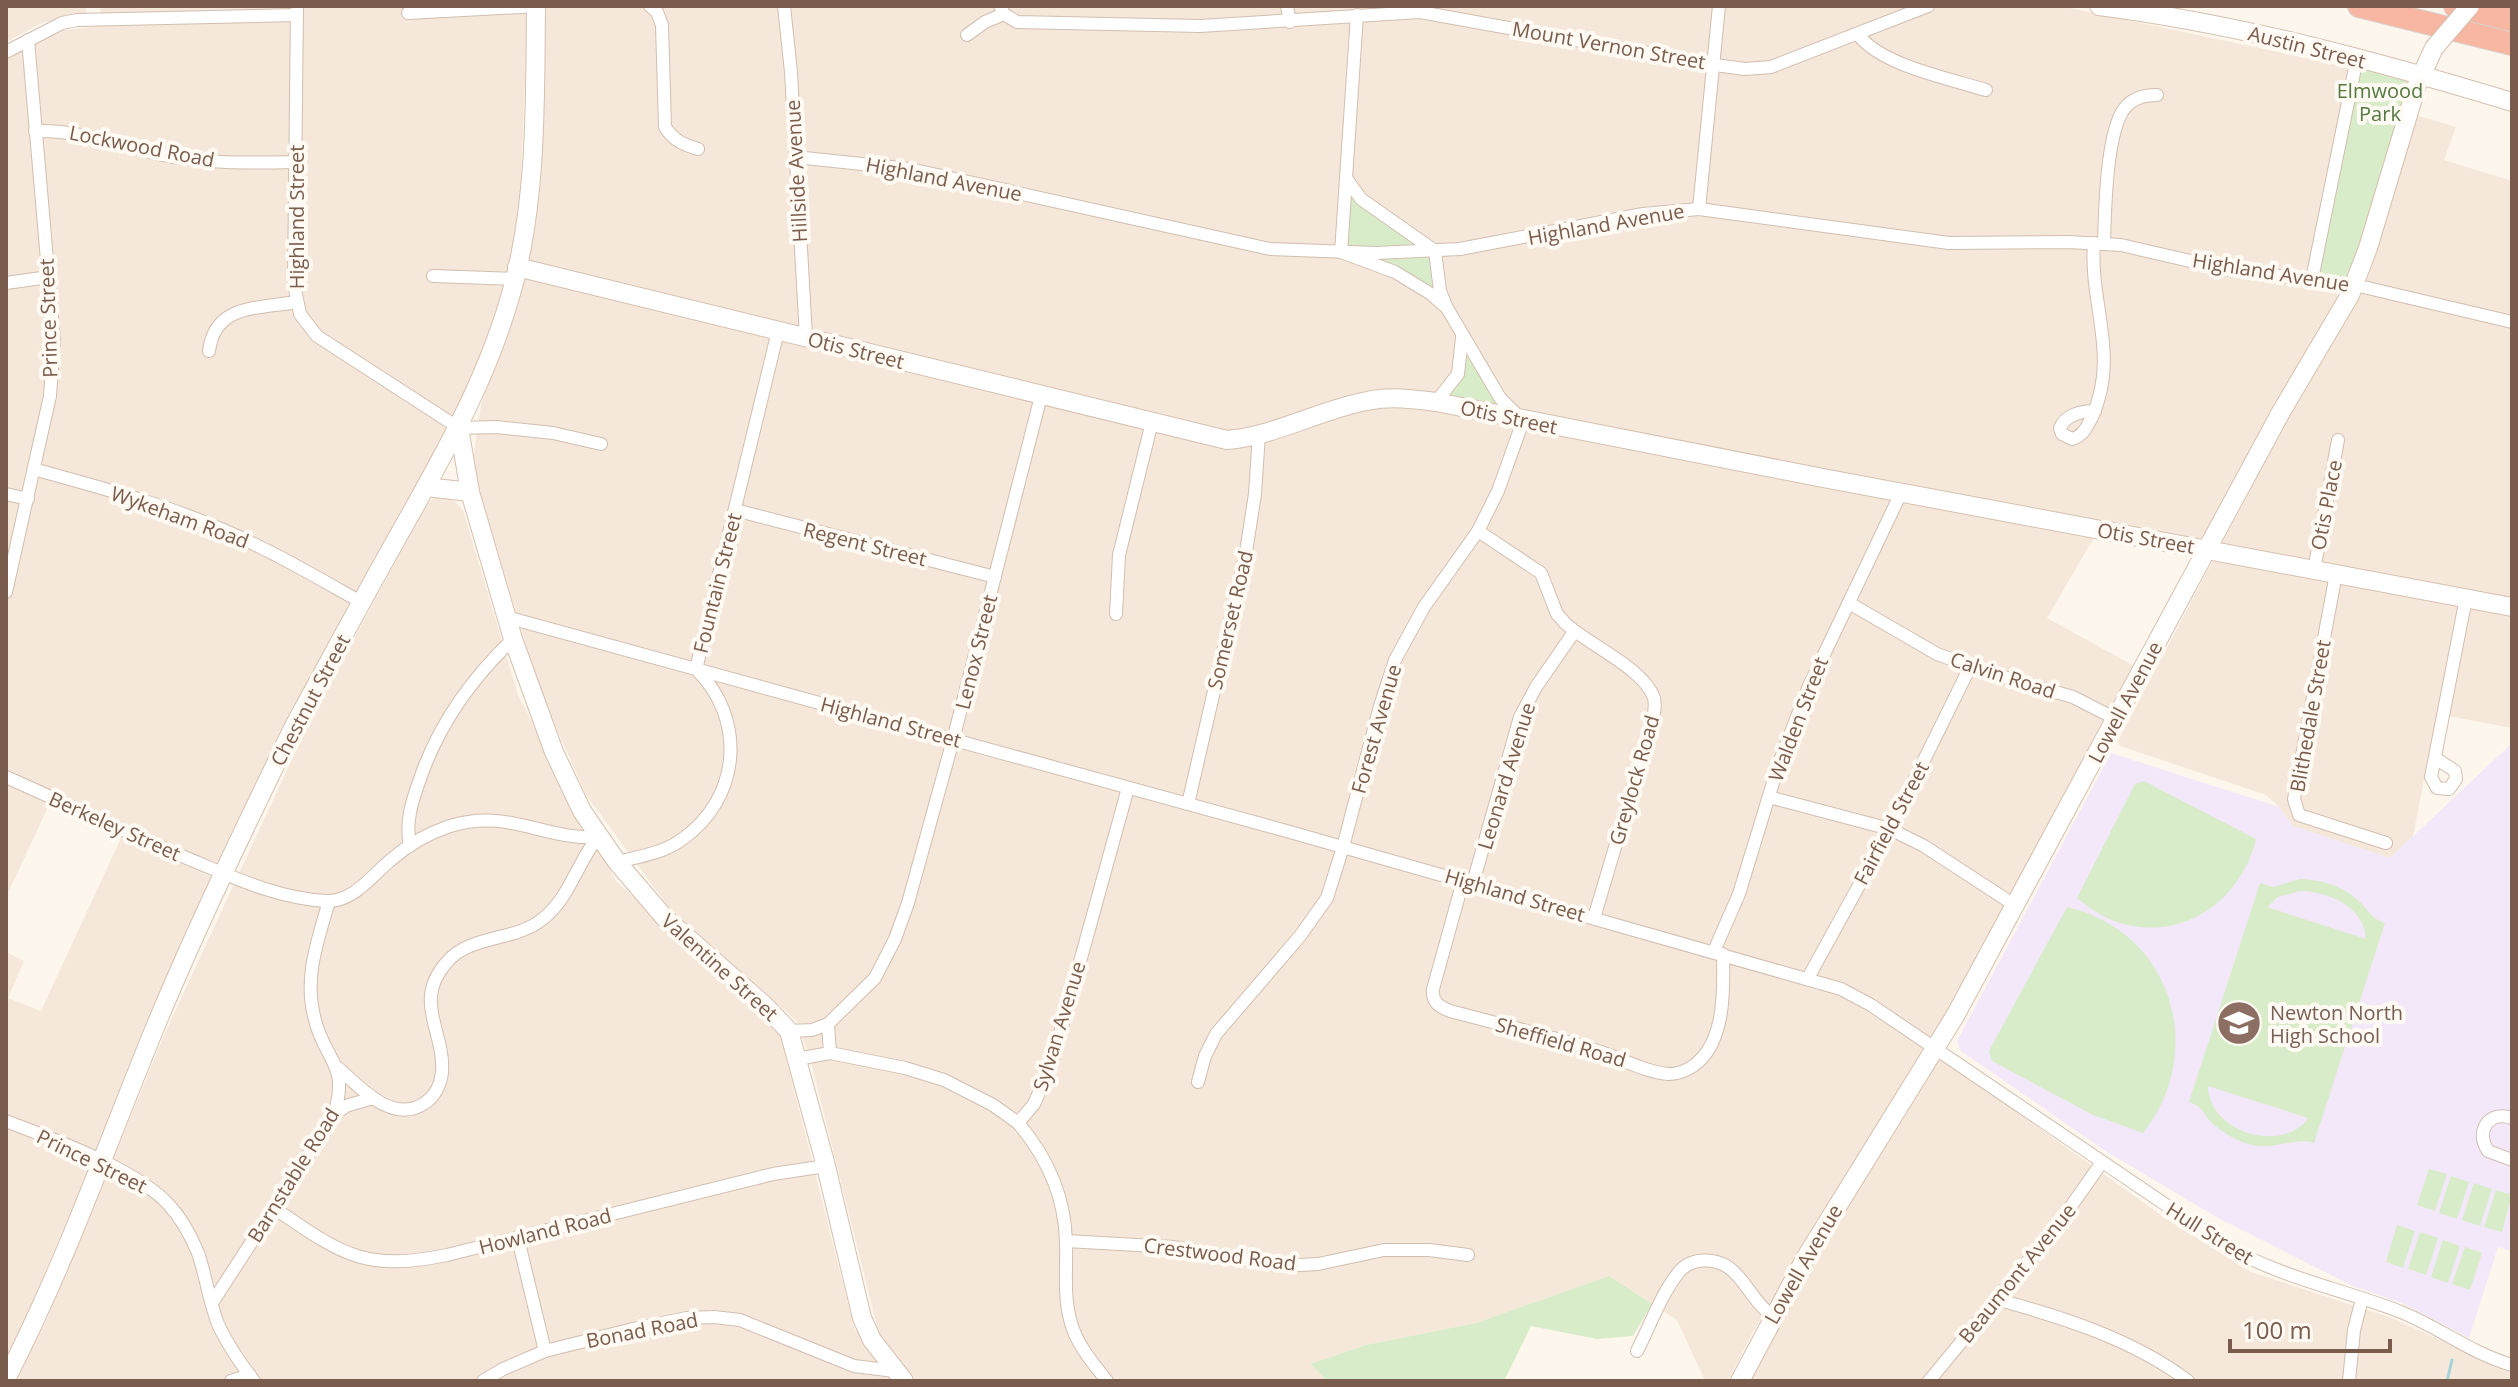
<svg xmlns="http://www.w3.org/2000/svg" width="2518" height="1387" font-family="'Open Sans',sans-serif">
<rect width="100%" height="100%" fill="#fdf6ec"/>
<!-- residential -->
<g fill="#f5e8da">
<polygon points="6,6 86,6 86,13 42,23 6,42"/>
<polygon points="100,6 528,6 519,228 500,312 458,408 219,864 211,863 6,772 6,58 57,31 101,26"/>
<polygon points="546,6 2060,6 2349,67 2306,282 2333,289 2339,298 2204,536 2196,541 2103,522 2047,618 2136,667 1941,1025 1753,1332 1728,1381 1705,1381 1677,1320 1609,1276 1476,1323 1366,1345 1310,1364 1327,1381 917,1381 879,1334 812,1066 797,1021 676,917 586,795 540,691 472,467 481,405 536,223"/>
<polygon points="2416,115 2456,127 2444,160 2512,181 2512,728 2437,714 2413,836 2390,858 2293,826 2279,807 2266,795 2120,746 2118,741 2301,393 2369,274"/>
<polygon points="435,497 450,497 463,510 518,695 616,881 779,1029 854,1328 897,1381 14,1381 44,1326 165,1033 313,714 427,504"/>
<polygon points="6,785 50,803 6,897"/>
<polygon points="122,836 211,877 28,1313 6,1358 6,952 24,961 8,998 41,1011"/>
<polygon points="1939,1059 1943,1059 2165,1218 2251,1272 2392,1318 2512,1373 2512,1381 1749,1381 1787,1306"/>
</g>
<!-- education -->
<polygon fill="#f3e8fa" points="2512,743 2512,1251 2498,1247 2469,1338 2404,1304 2353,1286 2220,1219 2107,1152 1961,1051 1957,1041 2111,753 2279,807 2293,826 2390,858"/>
<!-- green -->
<g fill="#d8ecc9" fill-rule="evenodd">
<polygon points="2357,58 2421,75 2355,285 2312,279"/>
<polygon points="1346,178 1352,189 1435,251 1440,290 1431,294 1341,252"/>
<polygon points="1462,334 1509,410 1436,402 1448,389"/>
<path d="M2144,781L2256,839C2241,902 2179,945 2114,921C2100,915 2088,907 2077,898L2135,784Z"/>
<path d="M2300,879C2323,880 2344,886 2361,903C2370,912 2372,919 2385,923L2314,1143C2294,1136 2273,1153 2245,1143C2233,1139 2221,1131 2212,1123C2201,1112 2205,1108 2189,1102L2260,883L2273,887ZM2300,891C2329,892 2364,906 2366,939L2267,907L2278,897ZM2208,1086L2308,1118V1119C2280,1154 2209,1132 2208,1086Z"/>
<path d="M2067,907C2172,931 2208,1051 2143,1133L2093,1115L1992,1061L1989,1051Z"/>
<polygon points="2429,1169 2447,1174 2435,1211 2417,1205"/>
<polygon points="2451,1176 2469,1182 2457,1219 2439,1213"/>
<polygon points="2474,1183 2492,1189 2480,1226 2462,1220"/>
<polygon points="2496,1190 2512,1195 2502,1232 2484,1227"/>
<polygon points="2397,1225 2415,1231 2403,1268 2386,1262"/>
<polygon points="2420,1232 2438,1238 2426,1275 2408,1269"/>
<polygon points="2443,1240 2460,1246 2448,1283 2431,1277"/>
<polygon points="2465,1247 2482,1253 2470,1290 2452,1284"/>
<polygon points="1609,1276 1652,1304 1633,1336 1597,1339 1531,1326 1504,1381 1327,1381 1310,1364 1366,1345 1476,1323"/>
</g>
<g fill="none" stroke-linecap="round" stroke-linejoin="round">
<!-- stream -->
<polyline stroke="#a5d3da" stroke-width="3" points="2447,1381 2452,1360"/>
<!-- street casing -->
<g stroke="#d1beb0" stroke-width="14">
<g id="street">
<polyline points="297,6 294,284 300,314 317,336 459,428 496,427 553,433 601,444"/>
<path d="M650,6L657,12L662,25L665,127C673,140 684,145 698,149"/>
<polyline points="784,6 791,72 806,337"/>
<polyline points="1000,6 1004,14 1017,22 1200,26 1420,12 1715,65 1745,69 1771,67 1928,6"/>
<polyline points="1287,6 1290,22"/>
<polyline points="408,13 540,6"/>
<path d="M1858,34C1879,65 1951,79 1986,90"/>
<polyline points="967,35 985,22 1004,14"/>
<polyline points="6,52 62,23 77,20 297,15"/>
<path d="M35,131C79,130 116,144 158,154C203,164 250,163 296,162"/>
<polyline points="795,157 910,169 1270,249 1376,253 1460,249 1643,214 1699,209 1949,243 2068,242 2121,245 2229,270 2355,285 2512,322"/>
<polyline points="1346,178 1361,199 1435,251 1440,291 1446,306"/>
<polyline points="1699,209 1719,6"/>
<path d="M2094,243C2089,304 2120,355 2092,417C2087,427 2083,436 2072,439L2062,434L2060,428C2065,415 2081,411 2095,411"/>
<path d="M2104,243C2105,212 2106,134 2124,109C2132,98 2144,95 2157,95"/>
<polyline points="433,276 515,279"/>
<polyline points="2312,279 2357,58"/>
<polyline points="6,283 49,277"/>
<path d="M209,351C215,304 257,309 296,302"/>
<polyline points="1436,402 1458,374 1462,338"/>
<path d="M34,469C93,486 153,501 209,524C262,545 311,574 361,602"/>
<polyline points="6,494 28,499"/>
<polyline points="735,510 995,577"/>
<path d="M1478,531L1541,573L1557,614L1565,623C1587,644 1645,669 1654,698C1656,706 1654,715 1652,723L1594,918"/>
<polyline points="2314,570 2338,440"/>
<polyline points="2336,574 2294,799 2299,815 2386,843"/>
<polyline points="6,592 50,396 54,341 28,40"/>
<polyline points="1849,603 1937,654 1993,674 2073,697 2116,719"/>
<polyline points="1116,614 1119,555 1152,422"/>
<path d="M506,617L1290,832L1841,989L1871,1005L2228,1247C2285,1279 2342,1289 2401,1312C2440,1328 2471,1353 2512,1365"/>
<polyline points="2435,758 2455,771 2456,779 2449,789 2437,788 2431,777 2466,598"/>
<path d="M6,777C67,804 127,833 189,859C232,877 279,899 327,901C354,902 373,874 392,859C408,845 429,833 450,826C510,808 542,840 598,837"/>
<polyline points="1769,797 1890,829 1924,846 2016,906"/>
<polyline points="1188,804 1246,552 1255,494 1259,434"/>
<path d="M410,846C405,822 412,801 420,779C439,723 471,679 513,639"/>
<path d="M617,862C637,857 664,853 681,840C741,799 747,719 696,669L778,331"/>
<path d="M1463,881L1433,989C1432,1002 1438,1006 1450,1011C1499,1024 1549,1036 1598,1051C1620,1058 1645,1072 1668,1074C1674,1074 1680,1073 1686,1070C1726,1051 1724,991 1723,954"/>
<polyline points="1473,883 1520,717 1536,687 1574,632"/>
<polyline points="1714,951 1739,894 1779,763 1809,686 1901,493"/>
<polyline points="1808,978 1890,829 1970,667"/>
<polyline points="789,1031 812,1030 828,1024"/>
<polyline points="830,1053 828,1024 875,978 895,939 908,903 953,740 1041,396"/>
<polyline points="797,1059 830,1053 905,1068 944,1080 993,1105 1018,1123 1034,1104 1052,1063 1128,788"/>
<path d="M337,1067C360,1087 392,1125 425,1103C435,1096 441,1084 442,1072C445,1031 412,1001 447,962C470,935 513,941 540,921C570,899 576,864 598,837"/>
<polyline points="1198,1082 1205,1056 1216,1034 1300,936 1327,898 1343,847 1380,706 1395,660 1424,607 1478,531 1498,491 1523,421 1500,398 1447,308 1431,294 1395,272 1341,252 1357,15"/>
<polyline points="334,1115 346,1106 373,1098"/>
<path d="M2512,1118C2488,1110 2475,1132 2488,1151L2512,1160"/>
<path d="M6,1121C52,1139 137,1169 169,1205C182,1219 191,1236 198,1253C206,1276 209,1301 218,1324C227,1344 241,1364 254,1381"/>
<path d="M1018,1123C1047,1157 1065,1197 1066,1242C1067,1270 1063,1296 1071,1323C1077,1345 1093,1363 1107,1381"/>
<path d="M274,1208C342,1254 363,1272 447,1255L773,1174L826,1166"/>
<polyline points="518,1239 545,1351"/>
<polyline points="1066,1241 1173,1247 1282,1266 1318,1264 1384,1250 1429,1250 1468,1255"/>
<path d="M1996,1299C2061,1317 2133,1339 2188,1381"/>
<path d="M212,1303L334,1115C350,1062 324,1062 314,1016C304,976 318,940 329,901"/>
<path d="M1637,1351C1649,1328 1662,1292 1679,1272C1693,1255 1721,1258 1735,1273C1749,1287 1756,1304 1772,1316"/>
<polyline points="231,1381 250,1375"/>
<polyline points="483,1381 503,1369 545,1351 637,1328 687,1318 714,1317 740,1320 854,1366 895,1371"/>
<polyline points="1929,1381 2060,1222 2102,1162"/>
<polyline points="2349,1381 2354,1330 2362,1299"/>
</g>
</g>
<!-- secondary casing -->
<g stroke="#d6c0b0" stroke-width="20">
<g id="secondary">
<path d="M2099,6C2239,24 2377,61 2512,102"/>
<path d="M517,267L1227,440C1275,436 1319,410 1367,401C1390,396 1413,399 1436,402L1823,478L2512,607"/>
<polyline points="459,428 470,492 513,639 554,752 582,811 617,862 664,917 764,1005 789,1031 826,1166 862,1318 872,1340 904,1381"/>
<polyline points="426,487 470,492"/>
<path d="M6,1379C65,1265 107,1144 156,1025C198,924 246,825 294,726C328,664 361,602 396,540C443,456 489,378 514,283C537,194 535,98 536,6"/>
<polyline points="1740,1381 1806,1257 1955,1016 2281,412 2350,295 2368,248 2417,85 2434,48"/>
</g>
</g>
<!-- highway casing -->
<g stroke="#dad1cd" stroke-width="24">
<g id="highway">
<polyline points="2359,6 2512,44"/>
<polyline points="2455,6 2512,20"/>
</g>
</g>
<!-- street -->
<use href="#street" stroke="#fff" stroke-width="12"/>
<!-- secondary -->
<use href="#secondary" stroke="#fff" stroke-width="18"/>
<!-- highway -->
<use href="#highway" stroke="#f7b7a3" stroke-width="22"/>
<!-- secondary-bridge casing -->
<g stroke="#d6c0b0" stroke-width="20" stroke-linecap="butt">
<polyline id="secondary-bridge" points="2434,48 2470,6"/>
</g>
<!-- secondary-bridge -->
<use href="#secondary-bridge" stroke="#fff" stroke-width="18"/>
</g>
<!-- icons -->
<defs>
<g id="school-disc" transform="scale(2.3)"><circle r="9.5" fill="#8d6e63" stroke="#fffaf3"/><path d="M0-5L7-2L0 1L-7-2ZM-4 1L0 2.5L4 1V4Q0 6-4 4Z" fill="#fff"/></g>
</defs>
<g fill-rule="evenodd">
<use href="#school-disc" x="2239" y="1023"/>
</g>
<g text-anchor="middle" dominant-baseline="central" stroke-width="8" stroke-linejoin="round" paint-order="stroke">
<!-- street labels -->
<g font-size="20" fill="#7a5c4d" stroke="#fffaf3">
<text transform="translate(1609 45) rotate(10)">Mount Vernon Street</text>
<text transform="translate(2307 47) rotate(14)">Austin Street</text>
<text transform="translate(142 146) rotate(11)">Lockwood Road</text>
<text transform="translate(796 171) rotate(-93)">Hillside Avenue</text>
<text transform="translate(944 179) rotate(11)">Highland Avenue</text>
<text transform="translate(296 217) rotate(-90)">Highland Street</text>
<text transform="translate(1606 224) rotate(-10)">Highland Avenue</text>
<text transform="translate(2271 272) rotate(9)">Highland Avenue</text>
<text transform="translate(48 318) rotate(-92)">Prince Street</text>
<text transform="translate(856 350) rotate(14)">Otis Street</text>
<text transform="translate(1509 417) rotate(12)">Otis Street</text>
<text transform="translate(2326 505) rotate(-79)">Otis Place</text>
<text transform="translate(180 517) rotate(20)">Wykeham Road</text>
<text transform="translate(2146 538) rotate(10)">Otis Street</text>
<text transform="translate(865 544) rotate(14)">Regent Street</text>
<text transform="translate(717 583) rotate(-76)">Fountain Street</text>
<text transform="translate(1230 620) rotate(-77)">Somerset Road</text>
<text transform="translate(976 652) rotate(-76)">Lenox Street</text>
<text transform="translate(2003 675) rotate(18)">Calvin Road</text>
<text transform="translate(310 700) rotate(-62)">Chestnut Street</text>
<text transform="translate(2125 702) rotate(-62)">Lowell Avenue</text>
<text transform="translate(2310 716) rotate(-80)">Blithedale Street</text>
<text transform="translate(1798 719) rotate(-69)">Walden Street</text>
<text transform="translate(891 722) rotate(15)">Highland Street</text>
<text transform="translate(1376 729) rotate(-74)">Forest Avenue</text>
<text transform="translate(1506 776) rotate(-73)">Leonard Avenue</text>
<text transform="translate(1634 780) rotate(-74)">Greylock Road</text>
<text transform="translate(1891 823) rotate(-62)">Fairfield Street</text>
<text transform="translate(115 826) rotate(24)">Berkeley Street</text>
<text transform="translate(1515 895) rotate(16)">Highland Street</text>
<text transform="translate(720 967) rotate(42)">Valentine Street</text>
<text transform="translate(1059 1026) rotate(-73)">Sylvan Avenue</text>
<text transform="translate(1561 1042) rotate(16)">Sheffield Road</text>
<text transform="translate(92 1161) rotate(26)">Prince Street</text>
<text transform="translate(293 1175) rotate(-58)">Barnstable Road</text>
<text transform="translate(545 1231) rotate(-14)">Howland Road</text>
<text transform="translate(2210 1233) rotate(32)">Hull Street</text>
<text transform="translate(1220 1254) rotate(7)">Crestwood Road</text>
<text transform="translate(1803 1264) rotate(-60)">Lowell Avenue</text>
<text transform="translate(2017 1273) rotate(-51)">Beaumont Avenue</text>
<text transform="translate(642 1330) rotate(-11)">Bonad Road</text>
</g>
<!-- park labels -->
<g font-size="20" fill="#537a41" stroke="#fffaf3">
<text x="2380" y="90">Elmwood<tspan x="2380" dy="23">Park</tspan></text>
</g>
<!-- education labels -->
<g font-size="20" fill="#785e54" stroke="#fffaf3" text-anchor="start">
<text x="2270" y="1012">Newton North<tspan x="2270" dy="23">High School</tspan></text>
</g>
</g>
<!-- border -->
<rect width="2518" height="1387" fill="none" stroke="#7a5c4d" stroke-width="16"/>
<!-- scale -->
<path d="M2230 1339v12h160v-12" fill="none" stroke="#7a5c4d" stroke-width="4"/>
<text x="2242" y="1339" font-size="24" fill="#7a5c4d" stroke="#fffaf3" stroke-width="6" paint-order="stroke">100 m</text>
</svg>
